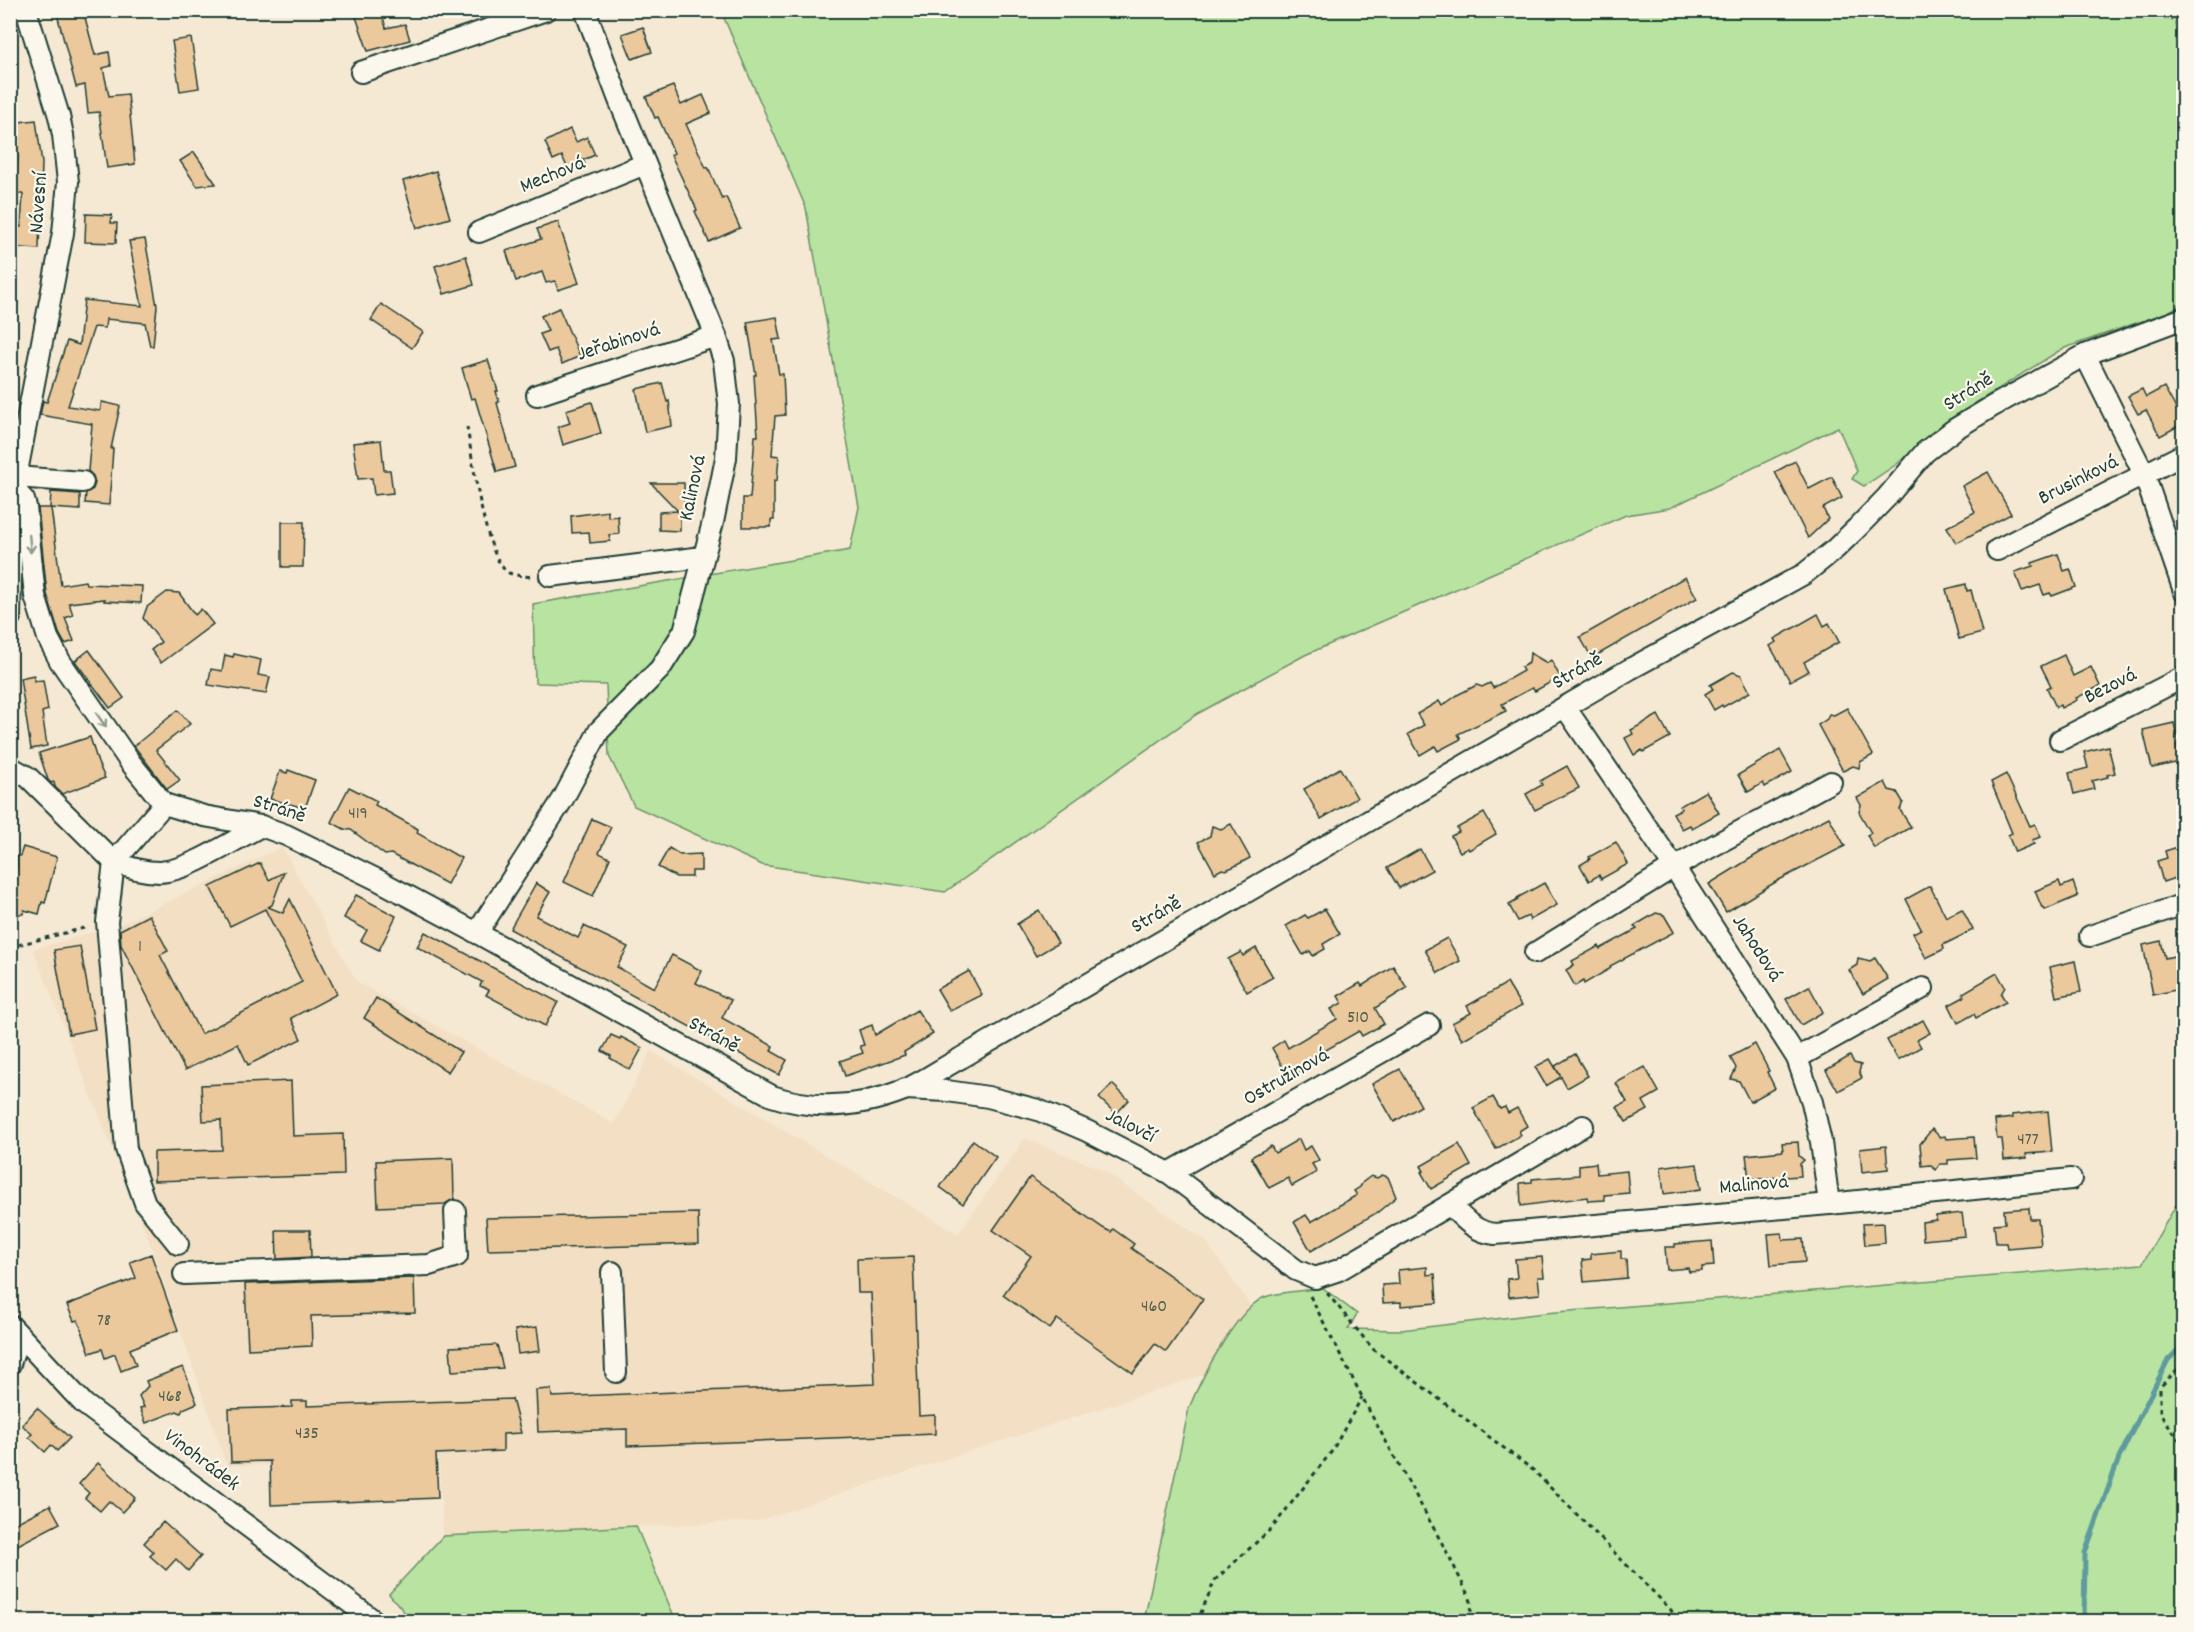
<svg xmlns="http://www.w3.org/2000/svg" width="2194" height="1632" font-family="Dekko,sans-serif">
<rect width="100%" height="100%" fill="#f6e9d4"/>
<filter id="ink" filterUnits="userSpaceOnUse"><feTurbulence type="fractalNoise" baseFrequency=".0167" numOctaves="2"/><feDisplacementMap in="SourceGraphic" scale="12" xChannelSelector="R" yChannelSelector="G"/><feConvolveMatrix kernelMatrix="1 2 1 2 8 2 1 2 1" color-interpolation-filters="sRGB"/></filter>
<g filter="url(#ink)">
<!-- built -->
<polygon fill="#f3dfc4" points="282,847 357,982 614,1124 651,1051 958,1234 1025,1138 1101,1169 1205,1240 1250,1305 1203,1375 757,1521 443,1536 439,1461 227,1466 153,1251 33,949 119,925"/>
<!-- green -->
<g fill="#b8e3a0" stroke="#6c906a" stroke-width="1.5">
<polygon points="721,11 2183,11 2183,304 2168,312 2062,349 1945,422 1897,464 1864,486 1852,479 1857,471 1838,427 1670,508 1626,515 1305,655 1197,714 945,892 762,865 634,806 609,756 606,685 535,683 533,604 850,550 859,507 806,208"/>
<path d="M2183,1193V1621H1144L1189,1408C1200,1381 1239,1303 1268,1296C1285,1291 1305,1291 1323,1288L1357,1314L1348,1329L1401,1330L1545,1313L2142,1264Z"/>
<polygon points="636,1526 676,1621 412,1621 389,1594 443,1536"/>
</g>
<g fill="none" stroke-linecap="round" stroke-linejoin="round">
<!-- stream -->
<polyline stroke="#5f9b9d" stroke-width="5" points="2084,1622 2085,1553 2119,1458 2168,1360 2184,1344"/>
</g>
<!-- building -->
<g fill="#ecc99d" stroke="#1f3d34" stroke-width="1.5">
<polygon points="56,10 83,10 95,55 109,52 111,66 103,68 109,96 128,94 135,164 107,168 99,112 88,113 85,85 76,87"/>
<polygon points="375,10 381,10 386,28 405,24 410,40 368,51 356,17"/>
<polygon points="643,27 652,52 632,59 622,34"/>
<polygon points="191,38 199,88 180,91 172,41"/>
<polygon points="673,86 681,105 703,95 711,113 686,124 706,168 708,167 722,199 726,197 740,228 709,242 695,211 697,210 671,155 674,153 658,117 655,118 646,97"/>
<polygon points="36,120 42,163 39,249 10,247 10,227 21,227 23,194 15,194 18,156 10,157 10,123"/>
<polygon points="570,129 576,142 587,137 595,155 583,160 585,164 569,171 562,156 553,160 545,142"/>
<polygon points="194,152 216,184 197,186 180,161"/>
<polygon points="436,171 450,218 417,228 403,181"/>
<polygon points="86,214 112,215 111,223 117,223 116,243 85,242"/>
<polygon points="558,222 579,283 558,290 555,281 546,283 542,272 516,281 506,251 541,239 537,229"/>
<polygon points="145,239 157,306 153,346 150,346 145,323 106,319 105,328 94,327 68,406 100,411 102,402 120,406 111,449 113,449 109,505 85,503 86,493 93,489 95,483 93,476 88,471 92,424 40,415 43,401 47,402 67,341 79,345 84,300 142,306 129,241"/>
<polygon points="466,256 474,285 444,294 435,266"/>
<polygon points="381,304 423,332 412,348 371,320"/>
<polygon points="559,308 580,356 562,364 556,349 548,352 540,334 548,331 541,316"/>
<polygon points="777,317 781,339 773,340 779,374 783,374 785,415 775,416 772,455 779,456 777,481 774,480 774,520 771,520 771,527 743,527 743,498 750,498 755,436 758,436 754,375 756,375 747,322"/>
<polygon points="488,360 498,391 496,391 499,402 497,403 515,467 497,472 475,398 471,399 462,368"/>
<polygon points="662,383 667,402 669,401 672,426 645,432 636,389"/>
<polygon points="2164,387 2184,423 2160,436 2146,410 2138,414 2128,396 2142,389 2146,397"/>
<polygon points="592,402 601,433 563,445 558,427 570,423 566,410"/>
<polygon points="381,440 384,470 390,470 393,493 374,495 372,478 358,479 353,443"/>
<polygon points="1795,461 1809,489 1832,477 1842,498 1823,508 1828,519 1808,538 1775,472"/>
<polygon points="1988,472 2011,514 1956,543 1947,527 1975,512 1962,486"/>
<polygon points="651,483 684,483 685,518 680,513 680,531 659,530 659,512 678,511"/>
<polygon points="51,492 80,494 80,510 50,508"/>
<polygon points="38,508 51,508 61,585 85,581 86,584 142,586 141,603 104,601 105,599 69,603 73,615 65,618 74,641 65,644 59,633 47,594"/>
<polygon points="608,511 608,517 618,516 619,534 609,535 610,541 590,543 589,532 572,533 571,516"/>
<polygon points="282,522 304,522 303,567 282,567"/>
<polygon points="2058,554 2064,571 2070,569 2076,587 2052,596 2050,593 2044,595 2040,585 2022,591 2015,572 2033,566 2032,563"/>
<polygon points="1685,577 1697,598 1592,658 1580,637"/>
<polygon points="1966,584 1967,591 1971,590 1982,633 1959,639 1946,589"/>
<polygon points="167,592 179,593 195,615 201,609 213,624 161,663 151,650 161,642 143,618 147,607"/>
<polygon points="1818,614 1824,626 1829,623 1839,642 1804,662 1809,671 1790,681 1770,646 1776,642 1774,639"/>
<polygon points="89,650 124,698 110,708 75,661"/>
<polygon points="1530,653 1547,663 1551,660 1560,677 1535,691 1532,688 1502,704 1506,711 1458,734 1461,739 1438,751 1435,746 1420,755 1408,734 1424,725 1417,714 1439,701 1442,706 1459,694 1477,685 1482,687 1490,683 1493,688 1523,671 1521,667 1529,663"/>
<polygon points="234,654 261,660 258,675 270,677 266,694 208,685 211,669 222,671 225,655 233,657"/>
<polygon points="2064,655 2073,676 2091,667 2100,686 2076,698 2077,700 2061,708 2060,705 2056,707 2047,688 2051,686 2041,666"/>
<polygon points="1733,672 1741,675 1750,692 1723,707 1722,705 1714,710 1705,694 1713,689 1710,685"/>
<polygon points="34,675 34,681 43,680 48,710 42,712 47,746 31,749 20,678"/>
<polygon points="1847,708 1873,755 1860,762 1859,768 1853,766 1843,771 1818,725 1827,719 1829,714 1834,715"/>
<polygon points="178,710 190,724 156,750 180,780 167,789 134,746"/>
<polygon points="1658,715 1670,737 1643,752 1642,750 1634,755 1625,738 1633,734 1631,730"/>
<polygon points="2174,723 2179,744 2176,745 2180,762 2152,768 2143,730"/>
<polygon points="90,737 98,763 105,778 62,794 55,787 54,782 51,783 48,780 39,753"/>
<polygon points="2108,746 2115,773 2107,775 2108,777 2092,781 2094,789 2074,794 2069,773 2088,768 2084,752"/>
<polygon points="1780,750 1792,772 1765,787 1763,783 1748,792 1738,775"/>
<polygon points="1567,766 1579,788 1535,810 1526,794 1542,785 1540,781"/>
<polygon points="1340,768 1357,798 1321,819 1304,789"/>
<polygon points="288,770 315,780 305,808 270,799 280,771 287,773"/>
<polygon points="2006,774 2030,826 2035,824 2041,837 2032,840 2034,844 2015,852 2008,835 2012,833 1991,782"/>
<polygon points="1885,782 1889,790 1897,792 1903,802 1900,810 1911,827 1874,848 1867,835 1871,833 1859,812 1861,805 1857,798"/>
<polygon points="349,787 377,801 375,805 418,829 417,833 461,858 447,884 402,860 391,854 385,855 351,830 344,829 331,822"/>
<polygon points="1706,791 1719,813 1692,828 1690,825 1682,829 1673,813 1681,809 1680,806"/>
<polygon points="1484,813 1496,834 1469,850 1468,848 1460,852 1451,836 1459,832 1457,828"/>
<polygon points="1829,817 1845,846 1779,880 1726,912 1709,884 1761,852"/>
<polygon points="592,819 611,827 599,853 610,858 593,896 564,882"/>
<polygon points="1231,824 1250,858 1235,866 1226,870 1222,869 1215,873 1198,842 1210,836 1212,826 1221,829"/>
<polygon points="1616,842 1628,864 1601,879 1599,875 1589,881 1580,865 1590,859 1589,857"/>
<polygon points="2184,845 2184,875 2163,882 2157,861 2167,858 2165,851"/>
<polygon points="23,847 57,857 45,903 42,902 39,914 24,910 23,914 10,914 10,882 13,883 17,866 17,856 20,856"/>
<polygon points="669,848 680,855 701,854 701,871 692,871 692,877 676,877 658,867"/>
<polygon points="1420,849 1432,870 1399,888 1387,868"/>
<polygon points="260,863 269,880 284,872 272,905 268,907 283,913 290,899 337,994 291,1018 301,1039 248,1065 238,1044 185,1070 121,945 120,930 149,915 168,951 160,955 201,1034 302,982 265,909 230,926 210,887"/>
<polygon points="2059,881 2061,887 2073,882 2078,896 2045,910 2043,907 2042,908 2035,891"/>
<polygon points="536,883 550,892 536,916 578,938 584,926 628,947 617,967 654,988 672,955 702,971 696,983 731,1000 722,1018 773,1046 771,1051 787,1060 779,1075 510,929"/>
<polygon points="1544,883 1557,905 1530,920 1528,916 1518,921 1509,905 1518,900 1517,898"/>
<polygon points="1930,886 1946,917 1962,909 1973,930 1943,945 1944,949 1926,958 1913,933 1921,929 1906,899"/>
<polygon points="356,895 396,916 379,950 361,941 367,930 344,918"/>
<polygon points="1325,909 1340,934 1323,944 1325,949 1313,956 1310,951 1303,955 1286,926 1305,915 1308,918"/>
<polygon points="1039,910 1058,943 1036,956 1017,924"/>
<polygon points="1656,913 1664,915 1674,932 1610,966 1611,968 1584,984 1583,981 1575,986 1566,970 1574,965 1572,961 1599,946 1600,949 1637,929 1634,926"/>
<polygon points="425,932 558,1002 545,1026 486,995 489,990 480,986 482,982 417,947"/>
<polygon points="1447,938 1460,961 1438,973 1425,950"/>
<polygon points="2161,941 2165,958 2179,955 2184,976 2184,988 2153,995 2143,945"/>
<polygon points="80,946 95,1029 69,1034 54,950"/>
<polygon points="1256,948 1273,977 1247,992 1228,959 1241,952 1243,956"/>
<polygon points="1858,958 1870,961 1875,958 1888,979 1863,994 1849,970 1857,965"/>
<polygon points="2075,961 2081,992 2056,997 2050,967"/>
<polygon points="1393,966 1407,988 1375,1008 1384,1024 1362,1036 1359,1031 1324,1051 1325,1053 1311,1061 1312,1065 1295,1075 1292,1069 1286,1073 1272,1048 1284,1040 1288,1048 1337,1019 1331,1009 1342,1003 1338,996 1360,983 1362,986"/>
<polygon points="969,971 982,995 950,1011 937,989"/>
<polygon points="1997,973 2005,987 2001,994 2006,1002 1976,1018 1974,1014 1958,1023 1949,1005 1964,997 1963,993"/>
<polygon points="1507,983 1521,1006 1462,1040 1452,1023 1471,1013 1467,1006"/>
<polygon points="1809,986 1823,1012 1801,1025 1786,999"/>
<polygon points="376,998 461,1052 448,1072 364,1018"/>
<polygon points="917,1010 933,1034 904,1052 905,1055 845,1076 840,1061 863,1053 860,1046 864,1045 859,1030 872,1025 875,1035"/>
<polygon points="1923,1020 1930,1033 1917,1040 1921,1047 1898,1060 1887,1040"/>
<polygon points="611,1035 620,1039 621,1037 642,1048 630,1070 610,1058 611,1056 602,1051"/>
<polygon points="1755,1044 1769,1071 1767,1072 1775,1088 1750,1102 1739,1081 1731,1079 1736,1068 1730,1057"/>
<polygon points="1575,1054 1588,1076 1567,1088 1555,1066"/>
<polygon points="1850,1056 1854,1063 1861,1065 1859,1072 1862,1078 1838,1091 1826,1070"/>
<polygon points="1550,1059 1561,1077 1546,1086 1535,1067"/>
<polygon points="1645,1067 1659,1092 1643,1101 1648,1110 1626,1122 1617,1107 1627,1102 1616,1083"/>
<polygon points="1400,1069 1421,1106 1394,1122 1372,1084"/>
<polygon points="291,1081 293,1136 343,1134 344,1175 154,1181 154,1152 222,1150 221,1120 203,1121 201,1085"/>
<polygon points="1112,1084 1129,1100 1116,1114 1099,1098"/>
<polygon points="1493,1097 1500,1109 1505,1107 1508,1113 1517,1108 1527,1126 1519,1131 1521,1135 1496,1149 1473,1108"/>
<polygon points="2048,1111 2052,1152 2026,1154 2027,1158 2004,1160 2002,1139 1997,1139 1995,1120 2013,1118 2012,1115"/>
<polygon points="1932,1129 1940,1137 1945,1136 1946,1139 1974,1137 1976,1158 1948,1160 1948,1164 1940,1164 1936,1170 1930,1165 1922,1166 1920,1144"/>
<polygon points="1299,1139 1304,1150 1311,1146 1319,1160 1312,1164 1317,1172 1292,1186 1288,1178 1269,1188 1251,1157 1271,1146 1275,1153"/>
<polygon points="973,1140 996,1157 963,1204 940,1187"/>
<polygon points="1798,1142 1799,1156 1804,1160 1800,1164 1801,1176 1749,1179 1746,1155 1783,1151 1782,1143"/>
<polygon points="1459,1144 1471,1166 1431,1189 1421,1172 1424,1171 1421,1166"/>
<polygon points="1886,1146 1888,1169 1862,1172 1860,1149"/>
<polygon points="453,1158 454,1199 445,1204 378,1207 376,1161"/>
<polygon points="1596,1163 1597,1174 1627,1171 1629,1193 1604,1195 1605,1200 1588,1201 1587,1197 1521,1206 1520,1183 1532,1182 1532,1179 1579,1175 1579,1165"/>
<polygon points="1681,1164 1681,1166 1697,1164 1701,1189 1664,1194 1661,1167"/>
<polygon points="1382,1175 1388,1177 1396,1197 1378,1212 1311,1251 1294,1222 1306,1215 1311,1222 1357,1195 1354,1191 1360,1187 1363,1182 1371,1176 1377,1178"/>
<polygon points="1030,1177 1103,1228 1111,1232 1113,1229 1134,1244 1131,1248 1203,1299 1166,1352 1155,1344 1133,1373 1057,1319 1050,1329 1003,1295 1031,1256 993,1230"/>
<polygon points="2029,1208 2030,1219 2038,1219 2041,1245 2007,1248 2006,1243 1996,1243 1994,1224 2005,1223 2004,1210"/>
<polygon points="698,1213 699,1244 488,1250 486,1218"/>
<polygon points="1962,1213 1965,1236 1923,1240 1922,1222 1936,1220 1936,1216"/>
<polygon points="1884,1223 1885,1243 1865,1245 1863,1224"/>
<polygon points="276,1230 310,1230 311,1257 277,1259"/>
<polygon points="1782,1233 1783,1240 1803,1239 1805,1262 1771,1265 1768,1234"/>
<polygon points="1712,1241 1714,1266 1702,1267 1702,1271 1689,1272 1688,1268 1667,1270 1665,1247 1675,1247 1675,1244"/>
<polygon points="1621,1251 1621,1259 1626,1259 1627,1278 1584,1282 1582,1260 1591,1259 1591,1254"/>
<polygon points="151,1254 178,1330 130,1349 136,1365 121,1371 115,1354 105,1358 102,1349 90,1353 78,1320 74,1321 67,1305 136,1278 130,1262"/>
<polygon points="913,1257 919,1416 935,1415 935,1434 627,1446 627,1429 538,1432 536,1390 551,1389 552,1397 875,1384 871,1293 858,1293 857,1259"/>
<polygon points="1542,1257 1544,1277 1538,1277 1540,1294 1509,1297 1507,1279 1517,1278 1515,1259"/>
<polygon points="1427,1267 1427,1275 1435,1274 1437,1303 1401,1306 1401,1302 1383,1303 1382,1285 1399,1284 1398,1270"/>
<polygon points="414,1278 415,1313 311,1316 312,1346 248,1349 245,1284"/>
<polygon points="537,1327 540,1351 518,1354 515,1330"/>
<polygon points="497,1345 503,1368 452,1371 450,1347"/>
<polygon points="183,1367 197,1403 183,1409 181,1413 177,1411 146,1423 140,1408 144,1407 139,1396 148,1386 146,1381"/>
<polygon points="512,1399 521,1433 503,1434 503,1451 436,1454 438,1498 271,1505 270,1461 231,1462 229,1409 292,1407 292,1401 307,1401 307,1406"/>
<polygon points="37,1408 70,1438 57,1451 51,1445 45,1452 29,1437 32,1434 22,1425"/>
<polygon points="98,1463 135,1498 122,1512 109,1501 100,1511 85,1498 89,1493 79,1484"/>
<polygon points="50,1505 60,1523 10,1549 10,1526"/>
<polygon points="163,1522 201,1556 188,1571 176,1559 166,1570 150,1556 154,1552 144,1543"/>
</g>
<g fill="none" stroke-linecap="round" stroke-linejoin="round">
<!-- minor casing -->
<g stroke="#1f3d34" stroke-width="24">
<g id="minor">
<polyline points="361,72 546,10"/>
<polyline points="479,232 645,164"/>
<polyline points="2085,355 2144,474 2184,591"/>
<polyline points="537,395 716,336"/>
<polyline points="16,477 83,482"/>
<polyline points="14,489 24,500 26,507 35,596 48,638 60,661 130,762 164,804"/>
<polyline points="1997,550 2184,454"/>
<polyline points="550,576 703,557"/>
<polyline points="10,617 12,525 16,477 63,233 68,182 63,135 59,116 26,10"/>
<polyline points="1565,707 1674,867 1797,1058 1923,988"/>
<polyline points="2060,740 2184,677"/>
<path d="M10,767L28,777L114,862C127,867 145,872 159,872C189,871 234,840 261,826"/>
<path d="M164,804L204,816L261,826L286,835L378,880L477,933L772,1096C816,1111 861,1107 904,1090C923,1082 942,1068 961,1058L1630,669L1804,574L1834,550L1857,528L1887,497L1925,452L1955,429L1993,406L2085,355L2184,318"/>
<polyline points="164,804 114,862 107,922 126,1149 145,1203 178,1244"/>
<polyline points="477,933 563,799 599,731 660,669 684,631 713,522 726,458 729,404 724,361 716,336 619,100 585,10"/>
<polyline points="2090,936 2184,904"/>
<polyline points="1535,953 1674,867 1831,782"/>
<polyline points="1797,1058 1812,1102 1821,1142 1829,1204"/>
<polyline points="905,1089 947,1091 988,1097 1038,1110 1087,1131 1169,1173 1296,1270 1315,1278 1339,1270 1583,1126"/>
<polyline points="1169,1173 1429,1025"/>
<path d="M1451,1206C1465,1220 1475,1232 1495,1234L1829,1204L2071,1179"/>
<polyline points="612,1272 616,1372"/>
<polyline points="184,1274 429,1265 457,1256 455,1211"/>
<polyline points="10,1325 84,1404 376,1622"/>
<polyline points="10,1364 19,1336"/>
</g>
</g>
<!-- path -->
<g stroke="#1f3d34" stroke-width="3" stroke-dasharray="4.5 4.5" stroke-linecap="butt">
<polyline points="2163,10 2184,32"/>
<path d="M467,427C472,455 485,561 509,573C516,576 526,576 532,577"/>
<polyline points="10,947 88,927"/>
<polyline points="1327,1293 1373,1349 1533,1470 1671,1610 1677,1622"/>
<polyline points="1310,1296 1372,1416 1449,1556 1471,1601 1472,1622"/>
<polyline points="2184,1363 2160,1387 2160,1413 2180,1441 2184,1440"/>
<polyline points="2180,1441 2184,1451"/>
<polyline points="1197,1622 1215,1580 1272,1528 1332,1451 1362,1397"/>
</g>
<!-- minor -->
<use href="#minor" stroke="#fbf7ec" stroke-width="20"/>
</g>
<!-- one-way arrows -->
<defs><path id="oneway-shaft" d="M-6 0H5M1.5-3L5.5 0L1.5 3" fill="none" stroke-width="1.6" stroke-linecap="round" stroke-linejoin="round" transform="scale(1.5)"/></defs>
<g stroke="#8d9a90">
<use href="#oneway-shaft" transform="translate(30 544) rotate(85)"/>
<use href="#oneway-shaft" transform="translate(101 720) rotate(56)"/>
</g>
</g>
<g text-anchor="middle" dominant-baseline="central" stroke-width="4.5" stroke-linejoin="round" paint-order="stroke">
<!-- number labels -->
<g font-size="18" fill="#52604e">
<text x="358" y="814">419</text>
<text x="140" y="947">1</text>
<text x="1358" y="1018">510</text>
<text x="2028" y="1140">477</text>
<text x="1154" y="1307">460</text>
<text x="104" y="1321">78</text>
<text x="170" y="1397">468</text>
<text x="307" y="1434">435</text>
</g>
<!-- street labels -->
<g font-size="21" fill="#1f3d34" stroke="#fbf7ec">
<text transform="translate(553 176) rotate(-22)">Mechová</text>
<text transform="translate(40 203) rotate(-86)">Návesní</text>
<text transform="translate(619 343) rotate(-18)">Jeřabinová</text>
<text transform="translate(1969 393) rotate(-32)">Stráně</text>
<text transform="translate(2079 481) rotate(-27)">Brusinková</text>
<text transform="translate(694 488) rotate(-78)">Kalinová</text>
<text transform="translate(1578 672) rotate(-30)">Stráně</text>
<text transform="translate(2111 687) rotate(-27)">Bezová</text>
<text transform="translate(279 810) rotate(18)">Stráně</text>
<text transform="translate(1157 916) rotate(-30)">Stráně</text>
<text transform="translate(1756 949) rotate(57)">Jahodová</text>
<text transform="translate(713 1036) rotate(29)">Stráně</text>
<text transform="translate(1287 1078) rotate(-30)">Ostružinová</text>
<text transform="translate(1130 1127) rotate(27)">Jalovčí</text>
<text transform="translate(1754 1186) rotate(-5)">Malinová</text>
<text transform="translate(201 1461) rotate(37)">Vinohrádek</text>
</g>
</g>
<!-- margin -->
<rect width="2194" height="1632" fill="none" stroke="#fbf7ec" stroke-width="36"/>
<rect x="18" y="18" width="2158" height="1596" fill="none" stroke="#1f3d34" stroke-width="2" filter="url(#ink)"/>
</svg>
